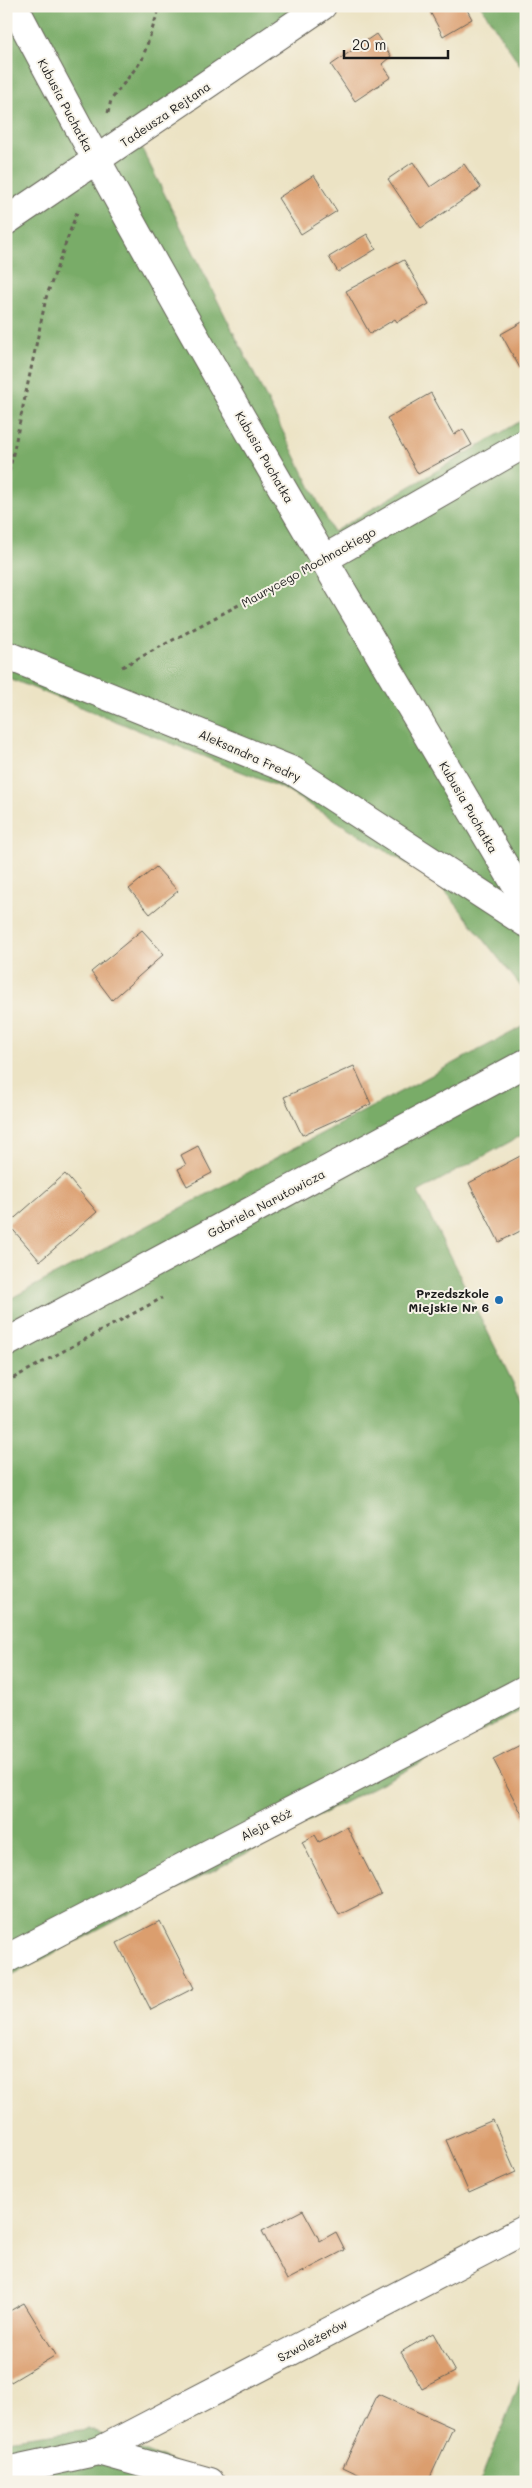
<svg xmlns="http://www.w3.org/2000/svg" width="532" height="2488" font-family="Mali,sans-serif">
<rect width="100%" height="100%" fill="#f7f3e8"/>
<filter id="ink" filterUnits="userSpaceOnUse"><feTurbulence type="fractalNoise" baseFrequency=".02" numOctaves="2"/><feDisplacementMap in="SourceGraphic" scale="10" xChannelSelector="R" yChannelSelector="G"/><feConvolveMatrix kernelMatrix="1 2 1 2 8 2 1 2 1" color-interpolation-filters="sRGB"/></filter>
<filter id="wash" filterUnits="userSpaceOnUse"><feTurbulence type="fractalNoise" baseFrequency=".0096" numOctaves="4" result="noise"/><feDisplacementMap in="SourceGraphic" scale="20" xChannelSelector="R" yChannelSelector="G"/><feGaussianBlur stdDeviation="1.12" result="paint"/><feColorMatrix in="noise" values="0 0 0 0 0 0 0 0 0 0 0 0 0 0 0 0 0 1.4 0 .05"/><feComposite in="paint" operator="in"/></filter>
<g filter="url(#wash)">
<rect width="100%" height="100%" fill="#ece3c4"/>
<!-- forest -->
<g fill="#79ac67" stroke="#4a6442">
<polygon points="6,6 343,6 140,145 333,532 526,418 526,993 439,883 282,788 6,677"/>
<polygon points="481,6 526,6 526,74"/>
<polygon points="526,1025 526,1133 418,1192 526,1409 526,1708 6,1978 6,1301"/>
<polygon points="526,2367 526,2482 480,2482"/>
<polygon points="88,2429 221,2482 6,2482 6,2440"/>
</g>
<g id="blocks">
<!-- building -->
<g fill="#db9e6e">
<polygon points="427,6 465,6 472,19 443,36"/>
<polygon points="376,34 391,56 382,64 391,77 355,101 331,65"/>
<polygon points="413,162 430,187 464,164 481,188 421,228 388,179"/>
<polygon points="314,175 337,211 301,234 278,198"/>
<polygon points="367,234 376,249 338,272 329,257"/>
<polygon points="404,260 429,304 397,322 395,319 370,334 346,291"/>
<polygon points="526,320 526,365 520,368 501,334"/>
<polygon points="431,393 454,435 463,429 472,445 418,474 387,418"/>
<polygon points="156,867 178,891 150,914 129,889"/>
<polygon points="142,930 164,954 112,1000 91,972"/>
<polygon points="354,1066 371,1104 302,1135 284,1097"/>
<polygon points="198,1146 212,1173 187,1186 178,1169 186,1165 181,1155"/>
<polygon points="526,1153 526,1228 499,1242 469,1183"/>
<polygon points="65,1174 97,1212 40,1261 8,1224"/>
<polygon points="526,1742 526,1822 493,1759"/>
<polygon points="347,1827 381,1894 339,1915 302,1842 315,1835 319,1842"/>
<polygon points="160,1921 194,1988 151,2010 117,1943"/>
<polygon points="493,2120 516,2172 469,2193 446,2140"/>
<polygon points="303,2210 320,2241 336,2232 345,2250 287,2280 262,2231"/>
<polygon points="24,2303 56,2355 11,2382 6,2375 6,2313"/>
<polygon points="433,2333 455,2372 422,2389 401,2352"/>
<polygon points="378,2394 453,2428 428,2482 375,2482 343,2467"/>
</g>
</g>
</g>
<g filter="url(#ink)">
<use href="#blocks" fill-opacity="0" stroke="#656257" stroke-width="1"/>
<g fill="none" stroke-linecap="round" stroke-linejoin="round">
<!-- street casing -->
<g stroke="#656257" stroke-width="30">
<g id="street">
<path d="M14,6C174,311 351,606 526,902"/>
<polyline points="6,221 322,6"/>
<polyline points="324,559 526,443"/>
<polyline points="6,655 293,771 526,923"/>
<polyline points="6,1959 526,1689"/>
<polyline points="99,2451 526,2229"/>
<polyline points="6,2471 99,2451 210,2482"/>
</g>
</g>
<!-- secondary casing -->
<g stroke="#656257" stroke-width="30">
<polyline id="secondary" points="6,1343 526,1063"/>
</g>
<!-- path -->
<g stroke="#656257" stroke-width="3" stroke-dasharray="4 4" stroke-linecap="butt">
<polyline points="108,113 111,100 142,60 160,6"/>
<polyline points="6,487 46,298 77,212"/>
<polyline points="122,667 297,574"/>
<polyline points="6,1382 162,1298"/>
</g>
<!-- street -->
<use href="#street" stroke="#fff" stroke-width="28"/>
<!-- secondary -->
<use href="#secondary" stroke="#fff" stroke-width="28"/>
</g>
</g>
<!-- markers -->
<circle fill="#1f6fb2" stroke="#f7f3e8" stroke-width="2" cx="499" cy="1300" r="5"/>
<g text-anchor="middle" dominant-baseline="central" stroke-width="4" stroke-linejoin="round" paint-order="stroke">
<!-- street labels -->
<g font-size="12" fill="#1c1c1c" stroke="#f7f3e8">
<text transform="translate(66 105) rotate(62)">Kubusia Puchatka</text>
<text transform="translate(165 114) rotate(-34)">Tadeusza Rejtana</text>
<text transform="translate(265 457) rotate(60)">Kubusia Puchatka</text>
<text transform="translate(308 567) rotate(-29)">Maurycego Mochnackiego</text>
<text transform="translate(250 755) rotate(24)">Aleksandra Fredry</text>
<text transform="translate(469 807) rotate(60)">Kubusia Puchatka</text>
<text transform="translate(266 1203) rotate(-28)">Gabriela Narutowicza</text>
<text transform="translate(266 1824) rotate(-27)">Aleja Róż</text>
<text transform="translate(312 2340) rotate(-28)">Szwoleżerów</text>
</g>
<!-- poi labels -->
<g font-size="12" font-weight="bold" fill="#1c1c1c" stroke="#f7f3e8" text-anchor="end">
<text x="489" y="1293">Przedszkole<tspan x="489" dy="14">Miejskie Nr 6</tspan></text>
</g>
</g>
<!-- margin -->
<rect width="532" height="2488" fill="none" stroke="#f7f3e8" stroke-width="25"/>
<!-- scale -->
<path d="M344 50v8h104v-8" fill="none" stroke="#1c1c1c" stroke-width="2.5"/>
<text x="352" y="50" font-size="15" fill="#1c1c1c" stroke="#f7f3e8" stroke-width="4" paint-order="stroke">20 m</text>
</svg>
